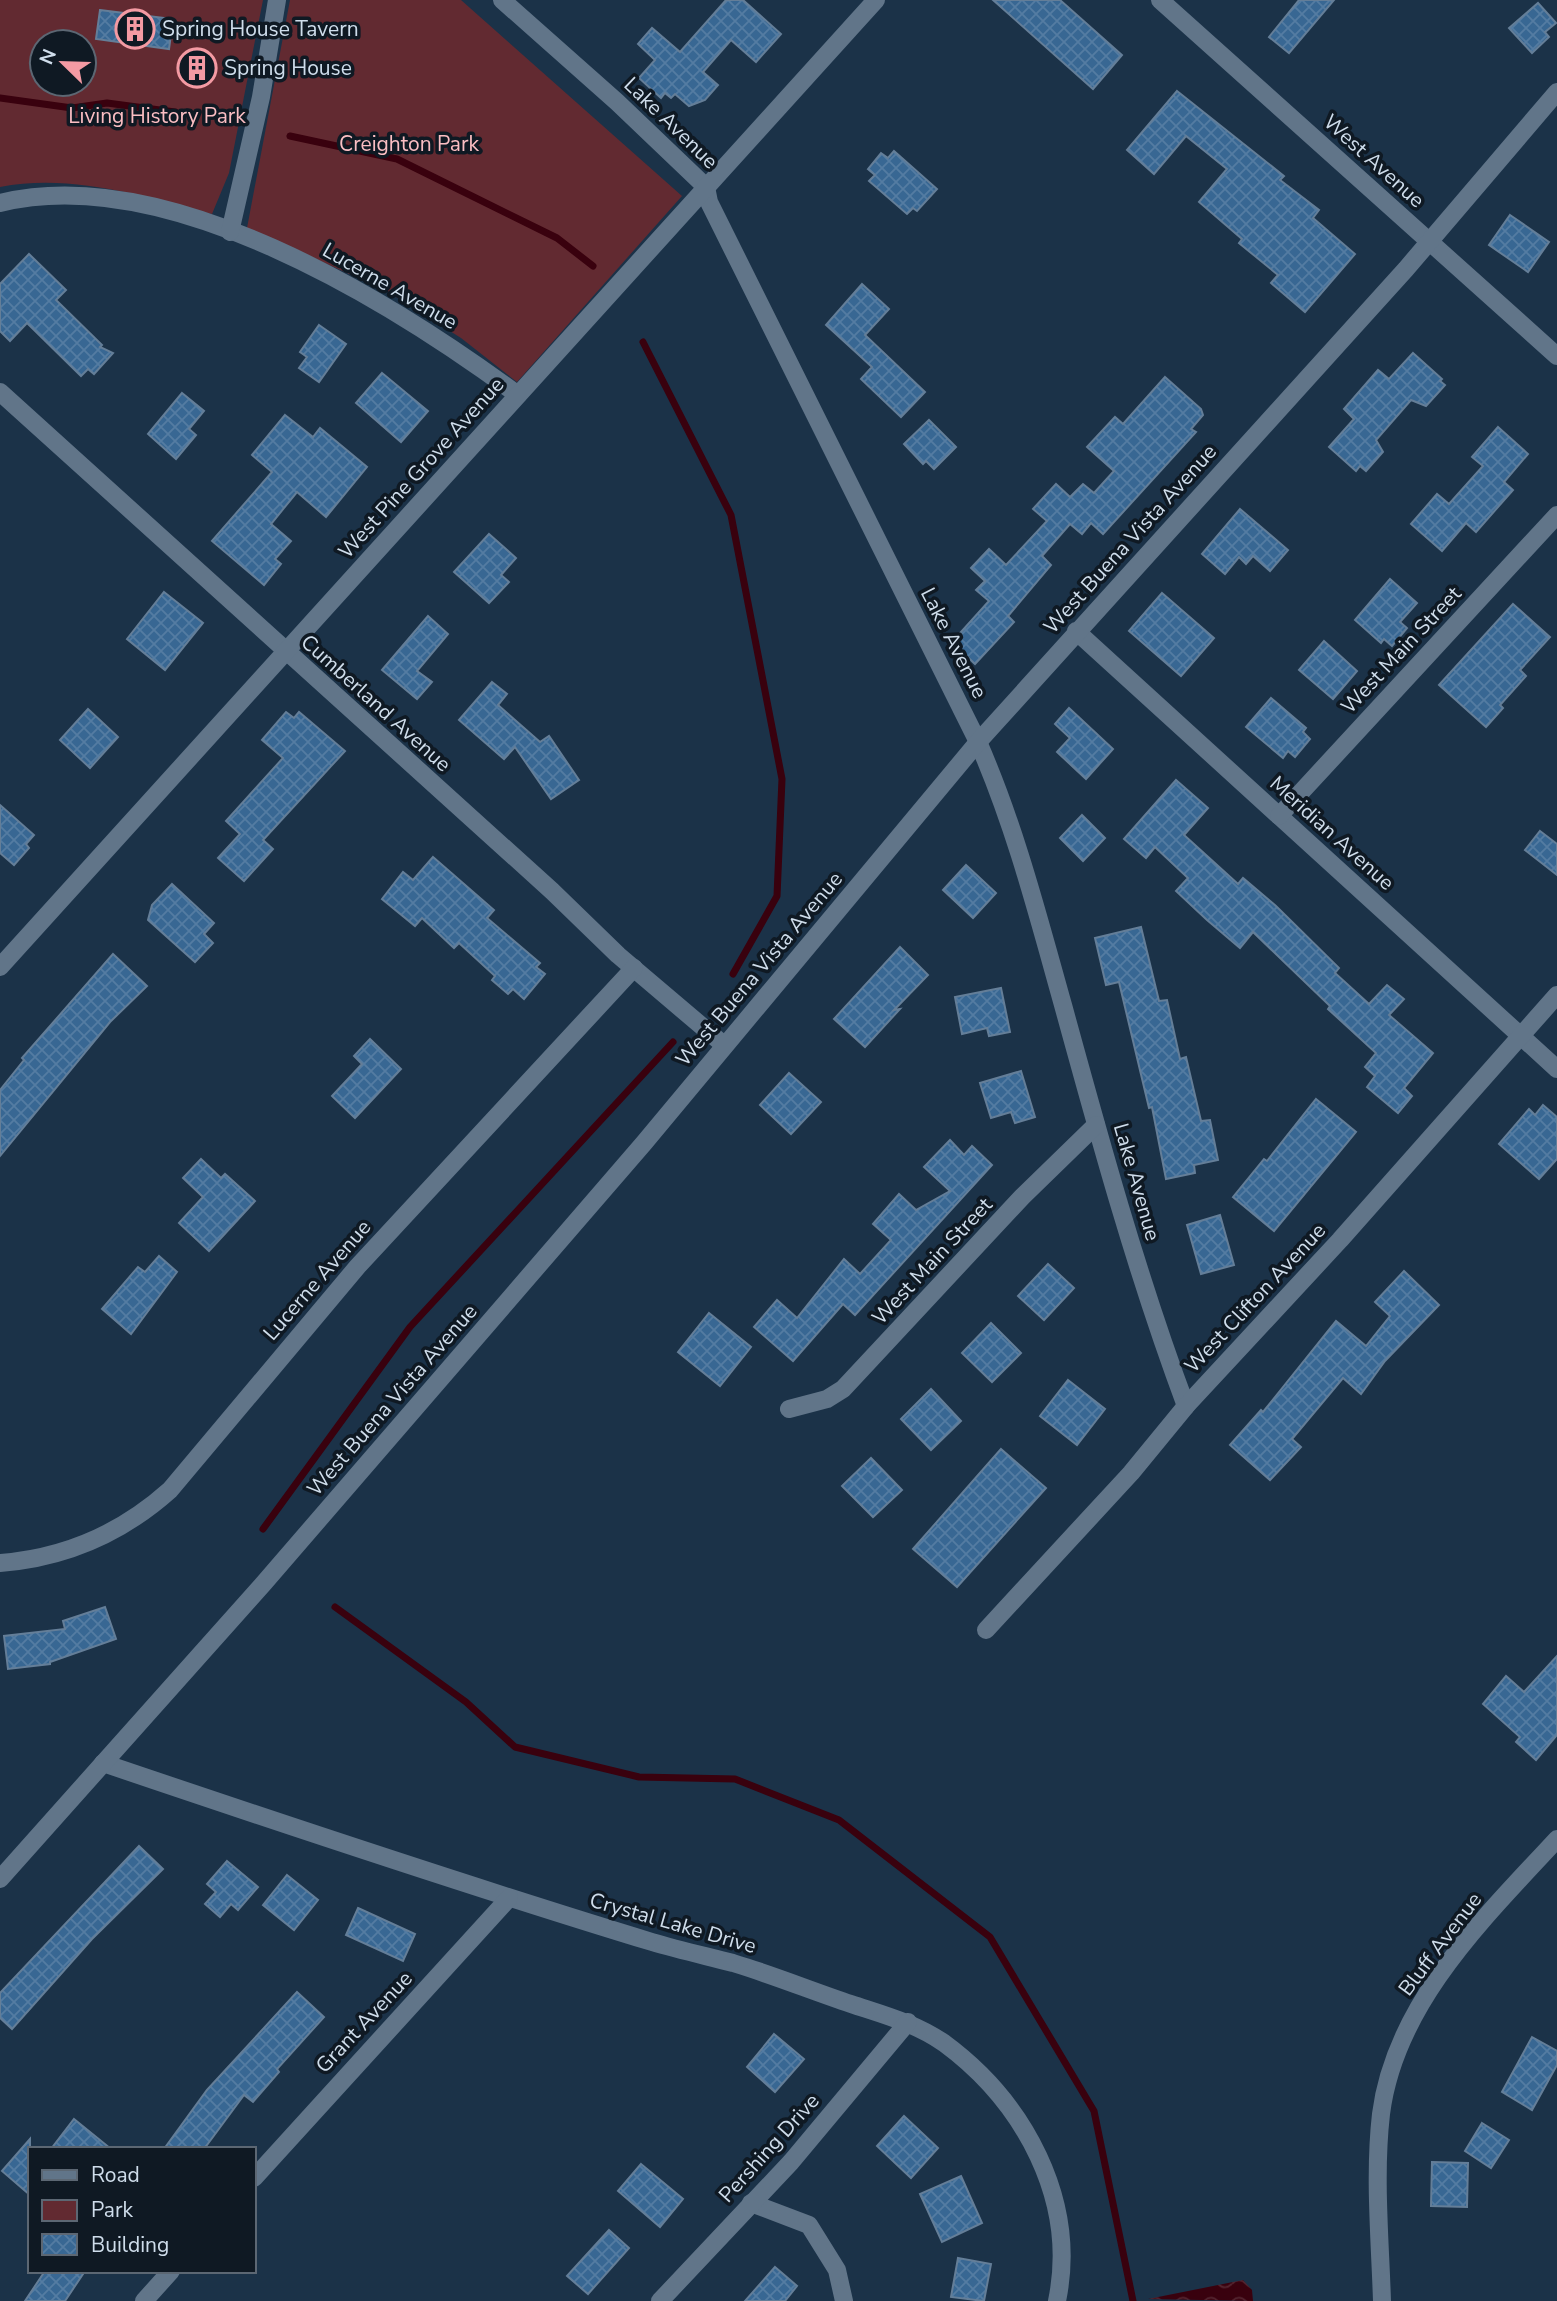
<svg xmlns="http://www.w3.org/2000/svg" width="1557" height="2301" font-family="'Nunito Sans',sans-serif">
<defs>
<pattern id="water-waves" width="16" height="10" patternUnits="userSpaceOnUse" patternTransform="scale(1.75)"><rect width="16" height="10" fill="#39010e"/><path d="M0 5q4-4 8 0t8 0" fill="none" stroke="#552631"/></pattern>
<pattern id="building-cross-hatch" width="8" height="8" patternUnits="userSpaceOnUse" patternTransform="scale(1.75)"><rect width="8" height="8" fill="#386793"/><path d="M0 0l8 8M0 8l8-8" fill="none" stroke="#547ca2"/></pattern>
</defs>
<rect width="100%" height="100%" fill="#1b3248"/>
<!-- park -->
<g fill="#622a31" fill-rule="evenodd">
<path d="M0,0H263L229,173L212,214C144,196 70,173 0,187ZM42,42H84V84H42Z"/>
<polygon points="290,0 461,0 682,196 517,382 461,338 385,290 247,228"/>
</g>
<!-- water -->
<polygon fill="url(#water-waves)" points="1243,2280 1252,2290 1253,2301 1148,2299"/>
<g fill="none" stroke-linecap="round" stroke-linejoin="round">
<!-- stream -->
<g stroke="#39010e" stroke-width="7">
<polyline points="0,98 72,108 107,103 175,112"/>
<polyline points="290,136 397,159 557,238 593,266"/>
<polyline points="643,342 731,515 782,779 777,896 733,974"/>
<polyline points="263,1529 410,1327 673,1042"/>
<polyline points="335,1607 466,1702 515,1747 639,1777 735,1779 839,1820 990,1937 1094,2111 1133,2301"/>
</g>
</g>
<!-- building -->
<g fill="url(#building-cross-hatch)" stroke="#647e98" stroke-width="2">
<polygon points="726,0 743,0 781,34 756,62 731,40 703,72 718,85 705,100 689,106 675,94 671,98 665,93 661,98 639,78 655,60 638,44 652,28 680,52"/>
<polygon points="993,0 1060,0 1122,55 1093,89"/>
<polygon points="1299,0 1334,0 1289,53 1269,37"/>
<polygon points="1538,3 1556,23 1545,32 1549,37 1532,53 1509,28"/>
<polygon points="100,10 173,19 169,49 96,39"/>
<polygon points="1177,91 1284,176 1280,180 1319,210 1313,218 1355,254 1305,312 1271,283 1278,275 1239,243 1242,239 1199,202 1227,169 1186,136 1154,174 1127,150"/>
<polygon points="894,151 937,189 917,211 913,208 907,214 869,181 875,175 868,169 881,153 888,158"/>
<polygon points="1510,215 1549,242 1528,272 1489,245"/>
<polygon points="29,254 66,290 56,300 102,345 100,347 113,353 94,374 88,369 81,376 27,323 10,341 0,331 0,284"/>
<polygon points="862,284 889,309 865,335 925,392 901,417 861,379 872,367 826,325"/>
<polygon points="319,325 346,344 319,382 299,368 307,357 300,352"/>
<polygon points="1413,353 1442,379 1440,381 1445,385 1426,406 1411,400 1376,440 1383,452 1366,471 1360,466 1356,471 1329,447 1354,419 1344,409 1378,370 1389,379"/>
<polygon points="382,373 428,411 401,442 356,403"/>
<polygon points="1165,377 1201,409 1203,415 1191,429 1196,432 1103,534 1091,523 1082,534 1070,524 1042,556 1051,565 1008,616 1014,622 975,664 952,642 989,601 976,590 985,581 971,568 989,549 1006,565 1047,521 1033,509 1056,484 1070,497 1083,484 1094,493 1114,471 1087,447 1115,417 1123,424"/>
<polygon points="182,393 204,411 189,429 196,435 176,459 148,434"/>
<polygon points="285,415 313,437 320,428 367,467 326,517 297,492 271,524 291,541 275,559 281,564 264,585 212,541 272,472 252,455"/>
<polygon points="929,420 956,447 934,469 926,461 923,464 904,444"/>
<polygon points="1498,427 1528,454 1504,482 1513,490 1476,532 1466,523 1442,551 1411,524 1437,494 1449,504 1483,466 1472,457"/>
<polygon points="1240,509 1288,550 1270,571 1253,556 1246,564 1239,557 1225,574 1202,554"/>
<polygon points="489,534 516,558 501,575 509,582 489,603 454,572"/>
<polygon points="1390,579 1417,603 1400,622 1407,628 1392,646 1384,639 1381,643 1355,620"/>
<polygon points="164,592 203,623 165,670 127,639"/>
<polygon points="1162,593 1214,638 1181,676 1129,631"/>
<polygon points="1513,604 1550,637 1520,670 1526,676 1500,705 1503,708 1486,727 1439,685"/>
<polygon points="428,616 448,634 417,671 432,682 417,699 382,670"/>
<polygon points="1324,641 1357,671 1333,699 1299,670"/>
<polygon points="492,682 507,694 498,705 540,742 549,736 579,780 551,799 515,747 504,759 459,720"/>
<polygon points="1271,698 1306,728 1303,732 1310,739 1295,757 1288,751 1283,758 1246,727"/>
<polygon points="1069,708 1113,749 1086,779 1057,752 1070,738 1055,724"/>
<polygon points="88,709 118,737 90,768 60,740"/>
<polygon points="286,712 294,718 299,712 345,751 263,840 273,849 244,881 218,858 240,834 226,821 283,758 262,740"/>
<polygon points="1176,780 1208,808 1184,835 1238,884 1243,878 1276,906 1339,968 1335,973 1369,1004 1387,985 1404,999 1389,1015 1433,1053 1404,1088 1412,1096 1398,1113 1367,1087 1375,1076 1365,1067 1376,1053 1328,1009 1330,1006 1253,932 1240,948 1207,920 1176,891 1188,878 1155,847 1146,858 1124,839"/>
<polygon points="0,805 34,835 26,844 29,848 14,865 0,853"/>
<polygon points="1082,815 1105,838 1083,861 1060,838"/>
<polygon points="1540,831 1557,844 1557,875 1525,850"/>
<polygon points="433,857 494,910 487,918 540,963 536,967 545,974 524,999 513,989 508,994 492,980 495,976 459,943 454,948 422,918 415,926 382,899 403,872 413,880"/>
<polygon points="966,865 996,893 973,918 943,890"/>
<polygon points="172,884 214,923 204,934 213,943 195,962 148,920 152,905"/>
<polygon points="1141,927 1159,1001 1167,1000 1180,1059 1186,1057 1201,1121 1210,1120 1218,1160 1194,1165 1195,1173 1166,1179 1152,1107 1149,1108 1119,982 1106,985 1095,938"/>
<polygon points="900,947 928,975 894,1010 900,1009 865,1047 834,1019"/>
<polygon points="113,954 147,986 110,1022 0,1156 0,1090 24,1060 22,1058"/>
<polygon points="1001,988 1010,1032 989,1036 987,1028 962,1034 955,997"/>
<polygon points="370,1039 401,1069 355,1118 332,1096 362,1064 354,1056"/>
<polygon points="1021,1071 1035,1117 1015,1123 1011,1112 991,1118 980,1083"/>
<polygon points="789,1073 821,1102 791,1134 760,1105"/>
<polygon points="1316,1099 1356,1132 1274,1231 1233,1197 1264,1159 1267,1161"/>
<polygon points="1543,1105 1557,1117 1557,1159 1539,1179 1499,1144 1529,1109 1535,1115"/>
<polygon points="950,1140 964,1155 972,1146 992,1165 855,1315 843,1304 793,1361 754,1327 777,1300 797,1318 844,1259 860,1274 891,1240 873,1224 899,1194 916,1210 950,1191 924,1167"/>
<polygon points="201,1159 221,1178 225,1174 255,1201 209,1251 179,1223 203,1197 183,1178"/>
<polygon points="1220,1215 1234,1265 1201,1274 1187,1225"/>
<polygon points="159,1256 177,1272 131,1334 102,1309 138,1267 145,1272"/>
<polygon points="1048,1264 1074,1288 1044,1320 1018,1296"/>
<polygon points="1404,1271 1439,1305 1385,1361 1361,1394 1343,1378 1292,1439 1301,1447 1270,1480 1230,1445 1261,1410 1263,1412 1336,1321 1366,1346 1390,1316 1375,1302"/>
<polygon points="709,1313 751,1347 720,1386 678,1352"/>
<polygon points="991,1323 1021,1353 992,1382 962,1353"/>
<polygon points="1068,1380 1105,1409 1077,1445 1040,1416"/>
<polygon points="931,1389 961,1421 931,1450 901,1419"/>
<polygon points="1001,1449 1046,1488 957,1587 913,1549"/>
<polygon points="871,1458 902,1490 873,1517 842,1486"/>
<polygon points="105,1607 116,1639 50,1662 50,1664 8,1669 4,1636 65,1629 63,1621"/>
<polygon points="1557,1656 1557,1735 1536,1760 1516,1742 1520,1737 1483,1704 1506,1676 1524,1692"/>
<polygon points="139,1846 163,1869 92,1939 12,2029 0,2018 0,1993"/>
<polygon points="227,1861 258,1887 238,1910 231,1904 220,1917 205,1904 216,1892 207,1884"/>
<polygon points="287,1875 318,1900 294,1930 263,1905"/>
<polygon points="358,1908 415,1934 403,1961 346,1935"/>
<polygon points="297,1992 324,2017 277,2069 279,2072 253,2102 244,2095 204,2149 164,2149 207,2090"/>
<polygon points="774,2034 804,2059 775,2092 747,2067"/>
<polygon points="1532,2037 1557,2051 1557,2065 1532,2110 1502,2092"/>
<polygon points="904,2116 938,2148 911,2178 877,2146"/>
<polygon points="74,2119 111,2149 51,2149"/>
<polygon points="1482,2123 1509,2140 1491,2168 1465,2151"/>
<polygon points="30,2139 30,2195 2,2171"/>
<polygon points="1432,2162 1468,2163 1467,2207 1431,2206"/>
<polygon points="641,2164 683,2199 660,2227 618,2191"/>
<polygon points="961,2176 982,2223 942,2242 920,2194"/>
<polygon points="609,2230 629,2248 588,2294 567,2276"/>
<polygon points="958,2258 991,2264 984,2301 951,2297"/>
<polygon points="775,2267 797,2286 785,2301 745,2301"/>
<polygon points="45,2271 85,2271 65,2301 25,2301"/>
</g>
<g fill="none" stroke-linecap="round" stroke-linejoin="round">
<!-- minor -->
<g stroke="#617589" stroke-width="18">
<path d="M502,0L617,102L706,187L709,202L978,742C1015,826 1038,916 1063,1005C1100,1140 1137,1275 1186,1406"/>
<polyline points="1160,0 1557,356"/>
<path d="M0,203C167,162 389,300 518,395"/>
<polyline points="230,232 261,97 277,0"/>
<polyline points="0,392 552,891 618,955 724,1045"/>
<polyline points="1076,631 1557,1069"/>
<polyline points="1279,816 1557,515"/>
<polyline points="0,967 876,0"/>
<polyline points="789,1409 827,1399 843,1389 1022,1197 1096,1125"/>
<path d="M0,1563C65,1558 122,1533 170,1490L358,1266L634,968"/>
<polyline points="986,1630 1131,1473 1186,1406 1340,1240 1557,995"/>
<path d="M103,1763C286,1825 468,1886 652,1942C679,1950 706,1956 733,1963C773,1975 812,1991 851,2004C884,2015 915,2023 944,2043C1024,2102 1078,2200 1057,2301"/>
<polyline points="0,1879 264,1583 644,1143 978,742 1406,269 1557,92"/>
<polyline points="254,2178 509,1898"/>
<polyline points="751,2203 809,2225 837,2270 844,2301"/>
<polyline points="144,2301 171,2271"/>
<polyline points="660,2301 791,2162 908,2022"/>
<path d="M1382,2301C1380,2239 1374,2175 1381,2114C1395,2003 1485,1917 1557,1839"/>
</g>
</g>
<!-- icons -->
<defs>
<g id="building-ring" transform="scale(2.0125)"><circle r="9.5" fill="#0f1923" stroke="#f49aa3" stroke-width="1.5"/><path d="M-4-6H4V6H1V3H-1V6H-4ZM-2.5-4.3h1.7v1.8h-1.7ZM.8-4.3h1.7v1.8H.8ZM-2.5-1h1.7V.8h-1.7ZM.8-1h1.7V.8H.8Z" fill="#f49aa3"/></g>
</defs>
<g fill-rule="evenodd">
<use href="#building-ring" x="135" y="29"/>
<use href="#building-ring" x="197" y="68"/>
</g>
<g text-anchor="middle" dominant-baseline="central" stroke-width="7" stroke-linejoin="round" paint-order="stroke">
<!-- poi labels -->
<g font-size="21" fill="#cfddeb" stroke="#0f1923" text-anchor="start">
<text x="162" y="29">Spring House Tavern</text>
<text x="224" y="68">Spring House</text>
</g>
<!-- park labels -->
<g font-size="21" fill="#fbbec3" stroke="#0f1923">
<text x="157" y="116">Living History Park</text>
<text x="409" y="144">Creighton Park</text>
</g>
<!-- street labels -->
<g font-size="21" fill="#cfddeb" stroke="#0f1923">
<text transform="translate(671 123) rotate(44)">Lake Avenue</text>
<text transform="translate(1374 161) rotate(42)">West Avenue</text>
<text transform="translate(390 286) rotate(30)">Lucerne Avenue</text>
<text transform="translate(421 468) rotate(-48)">West Pine Grove Avenue</text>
<text transform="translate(1130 539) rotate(-48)">West Buena Vista Avenue</text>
<text transform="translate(954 643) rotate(63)">Lake Avenue</text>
<text transform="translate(1401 650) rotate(-47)">West Main Street</text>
<text transform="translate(376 703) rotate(42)">Cumberland Avenue</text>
<text transform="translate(1332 833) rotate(42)">Meridian Avenue</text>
<text transform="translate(759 969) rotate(-50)">West Buena Vista Avenue</text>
<text transform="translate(1137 1182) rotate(74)">Lake Avenue</text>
<text transform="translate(932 1261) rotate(-47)">West Main Street</text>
<text transform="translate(317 1280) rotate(-49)">Lucerne Avenue</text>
<text transform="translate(1255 1298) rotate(-47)">West Clifton Avenue</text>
<text transform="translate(392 1400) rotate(-49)">West Buena Vista Avenue</text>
<text transform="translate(673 1923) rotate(16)">Crystal Lake Drive</text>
<text transform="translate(1440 1944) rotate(-53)">Bluff Avenue</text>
<text transform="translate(364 2022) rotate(-47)">Grant Avenue</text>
<text transform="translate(769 2148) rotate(-48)">Pershing Drive</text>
</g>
</g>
<!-- legend -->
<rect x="28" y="2147" width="228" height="126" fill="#0f1923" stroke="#5c6773" stroke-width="2"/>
<rect x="42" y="2170" width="35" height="10" fill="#617589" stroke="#5c6773" stroke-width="2"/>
<text x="91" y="2182" font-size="21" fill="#cfddeb">Road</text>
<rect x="42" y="2200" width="35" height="21" fill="#622a31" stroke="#5c6773" stroke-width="2"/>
<text x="91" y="2217" font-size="21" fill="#cfddeb">Park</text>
<rect x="42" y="2234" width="35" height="21" fill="url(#building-cross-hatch)" stroke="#5c6773" stroke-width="2"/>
<text x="91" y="2252" font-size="21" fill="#cfddeb">Building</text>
<!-- north arrow -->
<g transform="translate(63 63) rotate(293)"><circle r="33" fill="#0f1923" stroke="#5c6773" stroke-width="2"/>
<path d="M0-5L12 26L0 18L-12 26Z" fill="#f49aa3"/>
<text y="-10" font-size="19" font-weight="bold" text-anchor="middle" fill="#cfddeb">N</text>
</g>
</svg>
